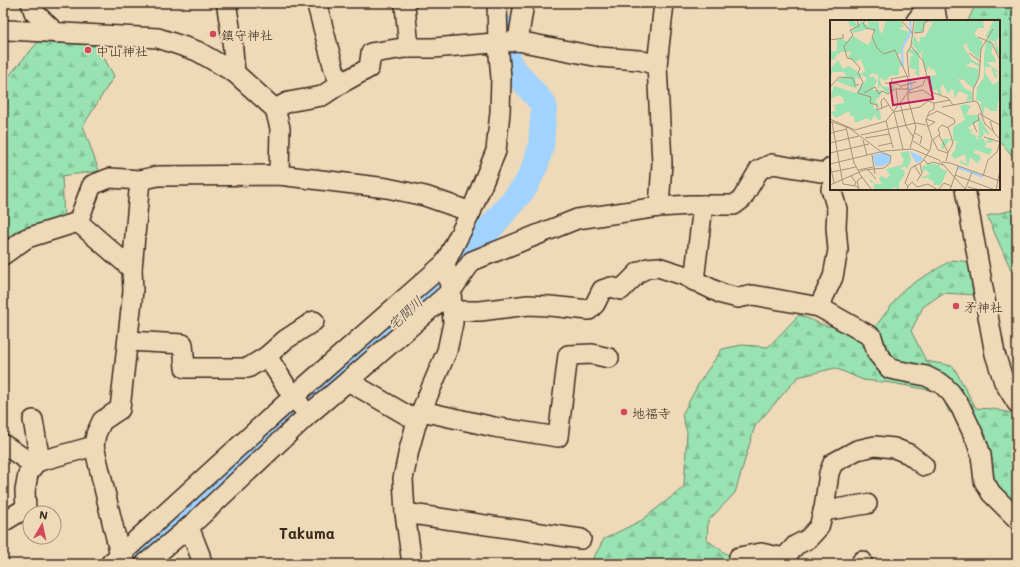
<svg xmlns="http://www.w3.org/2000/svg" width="1020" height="567" font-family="Mali,'Klee One',sans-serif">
<defs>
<pattern id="forest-firs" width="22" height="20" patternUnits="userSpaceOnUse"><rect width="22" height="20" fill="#99e2b1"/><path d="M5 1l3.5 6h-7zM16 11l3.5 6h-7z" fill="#85c298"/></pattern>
</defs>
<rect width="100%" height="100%" fill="#eed9b8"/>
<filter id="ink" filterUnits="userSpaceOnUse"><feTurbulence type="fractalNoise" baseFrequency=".025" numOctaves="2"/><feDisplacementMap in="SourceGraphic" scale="8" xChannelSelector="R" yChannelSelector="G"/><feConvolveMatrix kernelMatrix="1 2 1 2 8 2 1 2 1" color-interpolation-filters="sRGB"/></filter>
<g filter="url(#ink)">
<!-- forest -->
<g fill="url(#forest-firs)" stroke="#6a8668">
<polygon points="976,3 1017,3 1017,161 999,140 999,21 968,21"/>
<polygon points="38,42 97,45 114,76 83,126 99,171 62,176 64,219 18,230 3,241 3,90 7,78"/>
<polygon points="1017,209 1017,283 987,216"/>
<polygon points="952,260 970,262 976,295 943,293 923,307 911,331 926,361 953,366 976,408 994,409 1010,413 1017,420 1017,509 998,491 989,475 976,424 949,412 940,392 892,383 863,380 835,368 798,377 755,426 735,493 708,521 707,540 728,555 733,564 590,564 604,539 642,520 684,487 687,432 682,415 699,383 722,349 742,345 768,347 799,315 826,326 875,327 905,288"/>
</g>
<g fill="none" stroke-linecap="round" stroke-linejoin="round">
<!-- river -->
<polyline stroke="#a1d3fe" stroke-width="26" points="127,564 196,505 206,497 212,490 424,294 462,261 525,187 536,164 541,146 544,105 508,63 506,29"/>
<!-- minor casing -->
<g stroke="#3b2a1e" stroke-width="22">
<g id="minor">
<polyline points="31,3 34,12 56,33"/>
<polyline points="228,3 227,8 232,39 235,73"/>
<polyline points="934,3 937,21"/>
<polyline points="317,5 334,69 340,84"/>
<polyline points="405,6 409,48"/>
<polyline points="916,21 930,3"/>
<polyline points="3,29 8,30 158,38 197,51 235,73 275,109 280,128 279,175"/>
<polyline points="518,41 524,3"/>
<polyline points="275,109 288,102 322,96 340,84 369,68 371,53 404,48 433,48 518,41 599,57 639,60 657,65"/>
<polyline points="965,189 995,354 1004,382 1017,403"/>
<polyline points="659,207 662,163 657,65 664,3"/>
<polyline points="78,222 92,185 110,178 140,180 158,176 279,175 387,188 425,196 471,212"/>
<polyline points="78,222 132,269"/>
<polyline points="3,255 27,238 78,222"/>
<polyline points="694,281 703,205"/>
<polyline points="819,307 833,277 838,250 836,227 837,209 831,189"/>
<polyline points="452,311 480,311 528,305 550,306 589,310 595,304 602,290 611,287 621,290 639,272 648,268 658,267 683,275 722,294 738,298 753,295 819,307 872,337 877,353 890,369 926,376 942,384 951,393 961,408 976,440 981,455 984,481 991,493 1017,519"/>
<polyline points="128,341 183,344 185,368 248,368 267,356 285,340 314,321"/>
<polyline points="267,356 293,397 301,406"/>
<polyline points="348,381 417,421"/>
<polyline points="422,411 494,427 558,437 568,355 592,354 609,358"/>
<polyline points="33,420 40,461"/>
<polyline points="3,444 34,465"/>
<polyline points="823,511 867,504"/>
<polyline points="405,513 581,539"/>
<polyline points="3,522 26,508 25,491 28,474 36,462 94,446"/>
<polyline points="189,527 200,555 202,564"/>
<polyline points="739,557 761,553 784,558 796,545 808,539 819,527 824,509 829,473 833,463 857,450 875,446 894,448 909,454 924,466"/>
<polyline points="126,563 120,555 94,446 96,434 102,421 120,409 133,291 132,269 140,180"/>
<polyline points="110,564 293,397 445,263"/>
<polyline points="145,564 189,527 308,415 348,381 451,291 472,261 577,219 659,207 690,205 734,205 742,199 759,170 772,164 826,173 831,168"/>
<polyline points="412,564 405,513 403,479 409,450 417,421 447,351 453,323 451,291 445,263 471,212 496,151 500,112 501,78 498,43 497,3"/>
<polyline points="862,564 862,561"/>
</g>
</g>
<!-- minor -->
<use href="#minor" stroke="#eed9b8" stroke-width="19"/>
</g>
</g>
<!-- markers -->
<g fill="#d1495b" stroke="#eed9b8" stroke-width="1.5">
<circle cx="213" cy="34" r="4"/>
<circle cx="88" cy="50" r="4"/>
<circle cx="956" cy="306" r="4"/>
<circle cx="624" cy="412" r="4"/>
</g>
<g text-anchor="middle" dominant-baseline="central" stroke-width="4" stroke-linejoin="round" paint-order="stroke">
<!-- poi labels -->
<g font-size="13" fill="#3b2a1e" stroke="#eed9b8" text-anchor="start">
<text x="221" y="34">鎮守神社</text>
<text x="96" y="50">中山神社</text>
<text x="964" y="306">矛神社</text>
<text x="632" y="412">地福寺</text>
</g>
<!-- water labels -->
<g font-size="14" font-style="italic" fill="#4a4340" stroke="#eed9b8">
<text transform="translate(405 313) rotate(-43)">宅間川</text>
</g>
<!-- quarter labels -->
<g font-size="15" font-weight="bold" fill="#3b2a1e" stroke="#eed9b8">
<text x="307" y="533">Takuma</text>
</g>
</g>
<!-- overview -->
<g transform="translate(830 20)">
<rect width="170" height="170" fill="#eed9b8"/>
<path d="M16,0H23L28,5L31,1L39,6L37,0L45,2L49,1V9L52,14L56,0H70L74,6L69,9L81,12L72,28L73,33L67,34L72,46L69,47V55L60,56L55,61L51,58L49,59L52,66L60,68L64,64V69L58,74L50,66L48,69V55L42,53L39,56L40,58L43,56L47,61L42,70H52L51,75L45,81L50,86L48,87L44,83L43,88L50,91L51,100L47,99L45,94L41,101L37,98L25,103L24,96H20L19,91L6,98L0,92L6,91L4,85L14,83L13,78L9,75L0,79L4,66L26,73L37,58L32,55L29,59L25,56L27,69L8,62L7,60L16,56L14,52H3L0,57L2,47L8,40L13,49L19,46L31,54L35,51L31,39L26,42L18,37L22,32H11L6,35L5,39L0,40V28L3,32L7,31V20L12,18L17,22L23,16L38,25L45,13L41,8L24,13L21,10L25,8L21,5L20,8L19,2ZM85,0H153L154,8H148L144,14L153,22L149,39L139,30L136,23L133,26L142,40L151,45L149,47L141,42L136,46L148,49L149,57L143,69L134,60L128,59L135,69L142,72V80L136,82L138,75L129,71L124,79V70L121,69L118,74L113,64L110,68L112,75L108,74L107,69L103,71L97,59L99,56L107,55L104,49L100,50V45L96,51L91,35L94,30L89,34V57L85,53L87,50L80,48V37L84,35L78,32L80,29L88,31L82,24L84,15L89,24L90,17H95L103,2H96L93,12L84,13ZM164,0H170V16L166,21L170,35L166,32L165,22L160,20L163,27L161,33L166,39L165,42H156L170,53L164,51L168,56L165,58L161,47H155V53L163,65L170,60V91L169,82L168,81L167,91H161L155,86L153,94L150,85L152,82L146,80L147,68L154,57V36L156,22L159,20L156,16ZM135,84L141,86L136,95H147L148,100L138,108L142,111L147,107L140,113L146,116L147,121L149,118L146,116H149L148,95L160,115L168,118L157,114L152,109L154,114L150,120L154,118L155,123L160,118L164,122L156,123L155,127L162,129L160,135L146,130L143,133L149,135L151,139L147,143L140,137L138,146L130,143L132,139V142L137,144L135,134L125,139L121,135L125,130L127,121L119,120L113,129L111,128L113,119H123V107L135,100L130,86ZM78,131L81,140L77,149L74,146L70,149L74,150L75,154L69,163V170L64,167L62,170H44V163L40,162V159L45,164H52L49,158L52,156L56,159L60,155L56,149L72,145L74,140L70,133ZM96,143L110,145V148L117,151L111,165H103L104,162L98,158H90L100,154L96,150L92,152L93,145L97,147Z" fill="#99e2b1"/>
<path d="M79,131L91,136L93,140L86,143ZM52,133L60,134V142L53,146H45L43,135Z" fill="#a1d3fe"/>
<path fill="none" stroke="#a1d3fe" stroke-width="2" d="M73,47L72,28L81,12L80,1M79,71L82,66L79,58M127,147L153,157"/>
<path fill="none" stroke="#a6937a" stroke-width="1" d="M27,0L29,6L20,10L23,15L14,26L17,38L22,39L30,48L28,53L33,62L28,73L41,77L40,83L47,85V90L59,85M36,0L33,3L36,8L45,10L42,17L47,28L54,34L65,30L78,58V79L86,107L80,128M71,0L83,14M84,13L93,12L94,3L100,0M148,17L162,23L170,40M0,20L13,18V14M81,26L93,41L101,72L118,78L123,85M139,33L151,42M79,57L77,33L81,26L84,0M55,63L68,64L72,68M62,64L61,59L77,56M71,66L86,62M0,67L9,57L23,58L25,66L29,64M66,69L68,85M34,73L45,67L49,74L52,71L58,74L65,69H79M79,73L93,70L104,78M143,81V70L149,57L151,29L163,9M70,83L76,106L84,118M112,87L145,81L148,83L153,96L170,105M52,89L51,81L54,78L63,91M63,92L90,87L98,81L104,83L120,80M64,92L73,129M151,94L155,104L163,111M98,96L107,91L124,99L125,103L118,107L123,123L118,133M0,99L25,110M96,99L105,102L97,107M0,101L19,108L53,133L61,136L60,143L54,148L34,150L0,165M56,101L63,128M160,101L164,113L170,119M2,102L13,164L26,166L29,169M16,107L24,143L29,152M25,110L56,101L80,70L93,65L96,57M147,112L143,103L149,100L148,95L151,93M0,113L17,109M85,113L92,117L90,124M31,115L86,103L96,105M109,115L118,132M154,117L170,122M35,118L60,114M33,120L37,135M103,120L108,130L118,133L116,141M103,120L110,114L108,109L112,105L118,108M83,121L99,131M0,123L29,116M48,126L62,123M0,133L39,124M42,135L45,154M94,140L98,144L103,142L113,145M112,142L120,143L170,161M0,144L4,163M0,144L54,131L82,129L109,140L136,170M84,145L91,156M28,150L43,147M38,150L46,159M2,152L26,147M29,153L41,169M125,155L165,170M21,156L26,163L24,166M153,156L158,140L167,132L170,122M87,161L92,153L90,144M78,166L82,162L87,167L98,164L108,170M138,167L150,170M29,169L27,161L32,157M77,170L78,166L75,163L81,148L92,142L100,130L102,119L96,100L99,92L104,89V83M108,170L114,163L121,166M120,170L128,147M135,170L142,152M166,170L170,150"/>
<path fill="#c2185b" fill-opacity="0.15" stroke="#c2185b" stroke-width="2" d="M99,57L103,79L63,85L60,63Z"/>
<rect width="170" height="170" fill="none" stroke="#3b2a1e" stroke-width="2"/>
</g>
<!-- margin -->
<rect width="1020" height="567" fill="none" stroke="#eed9b8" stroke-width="16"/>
<rect x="8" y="8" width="1004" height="551" fill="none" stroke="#3b2a1e" stroke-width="1.5" filter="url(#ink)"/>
<!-- north arrow -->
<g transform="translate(42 525) rotate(9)"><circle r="19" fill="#eed9b8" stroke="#a6937a"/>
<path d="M0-3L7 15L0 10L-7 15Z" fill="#d1495b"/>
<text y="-6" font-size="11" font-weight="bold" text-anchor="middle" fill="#3b2a1e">N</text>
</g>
</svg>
